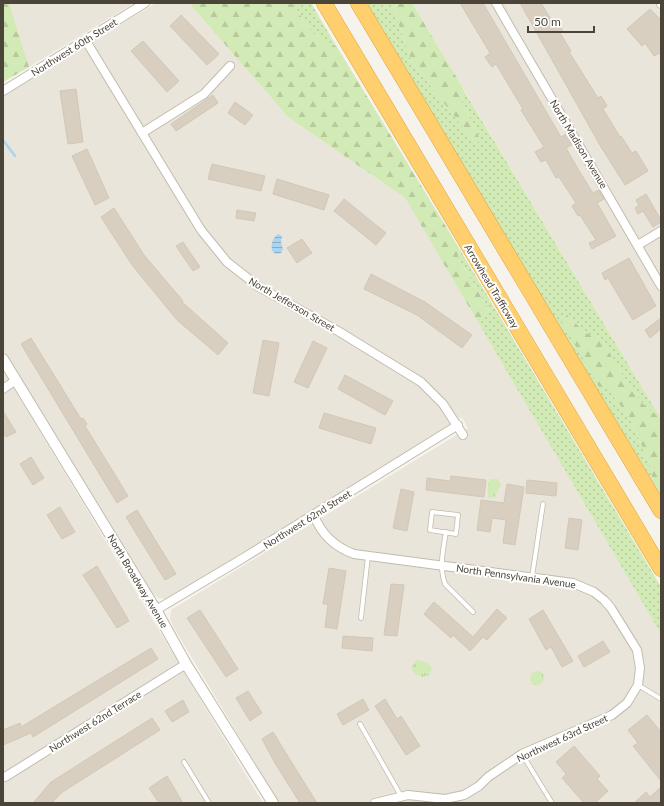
<svg xmlns="http://www.w3.org/2000/svg" width="664" height="806" font-family="Lato,sans-serif">
<defs>
<pattern id="grass-dots" width="8" height="8" patternUnits="userSpaceOnUse"><rect width="8" height="8" fill="#d2eab5"/><path d="M2 2h.1M6 6h.1" fill="none" stroke="#b6ca9c" stroke-width="1.8" stroke-linecap="round"/></pattern>
<pattern id="forest-firs" width="22" height="20" patternUnits="userSpaceOnUse"><rect width="22" height="20" fill="#d2eab5"/><path d="M5 1l3.5 6h-7zM16 11l3.5 6h-7z" fill="#b6ca9c"/></pattern>
<pattern id="park-tufts" width="24" height="20" patternUnits="userSpaceOnUse"><rect width="24" height="20" fill="#d2eab5"/><path d="M3 7l-1-3M5 7V3M7 7l1-3M15 17l-1-3M17 17v-4M19 17l1-3" fill="none" stroke="#b6ca9c"/></pattern>
<pattern id="water-rules" width="6" height="5" patternUnits="userSpaceOnUse"><rect width="6" height="5" fill="#a9d4f2"/><path d="M0 2.5h6" fill="none" stroke="#8caec5"/></pattern>
</defs>
<rect width="100%" height="100%" fill="#f6f3ec"/>
<!-- residential -->
<g fill="#eae5da">
<polygon points="9,3 134,3 29,67"/>
<polygon points="156,3 189,3 288,117 405,198 661,634 661,803 279,803 174,628 170,619 171,610 468,428 462,417 167,599 158,598 149,590 3,350 3,96"/>
<polygon points="412,3 661,3 661,419 463,88"/>
<polygon points="3,370 217,727 263,803 3,803"/>
</g>
<!-- grass -->
<g fill="url(#grass-dots)">
<polygon points="292,3 311,3 337,47 312,33"/>
<polygon points="365,3 397,3 398,4 393,8 412,62 476,144 480,139 462,103 463,89 661,419 641,402 627,383 600,337 586,333 567,315 609,390 630,419 650,464 653,482"/>
<polygon points="459,248 661,587 661,634 479,324 489,310 458,258"/>
</g>
<!-- forest -->
<g fill="url(#forest-firs)">
<polygon points="3,3 9,3 29,67 3,82"/>
<polygon points="189,3 292,3 312,33 337,47 459,248 458,258 489,310 479,324 405,198 288,117"/>
<polygon points="400,3 412,3 463,88 462,103 480,139 476,144 412,62 393,8"/>
<polygon points="567,315 586,333 600,337 627,383 641,402 661,419 661,495 653,482 650,464 630,419 609,390 599,387 562,322"/>
</g>
<!-- park -->
<g fill="url(#park-tufts)">
<polygon points="490,479 498,479 501,485 494,498 488,497 488,483"/>
<path d="M416,660C423,660 428,663 432,668L429,675L422,677L415,674L411,668Z"/>
<circle cx="537" cy="678" r="7"/>
</g>
<!-- water -->
<path fill="url(#water-rules)" d="M278,234L282,236L281,243L283,249L281,253L276,254L272,251C271,245 272,238 278,234Z"/>
<g fill="none" stroke-linecap="round" stroke-linejoin="round">
<!-- stream -->
<polyline stroke="#a9d4f2" stroke-width="2.5" points="3,140 15,156"/>
</g>
<!-- building -->
<g fill="#d8cfc1" stroke="#d3c7b4">
<polygon points="460,3 483,3 561,137 566,134 572,145 566,148 581,174 593,193 599,190 604,199 597,203 616,236 592,249 589,243 596,240 580,215 578,216 572,206 576,203 559,177 556,178 546,160 541,162 535,152 544,147 521,110 523,109 496,64 492,67 485,57 490,53"/>
<polygon points="520,3 541,3 554,24 557,22 563,31 560,33 571,51 569,52 598,98 601,96 607,106 603,109 620,137 621,136 632,153 636,151 648,171 625,185 601,147"/>
<polygon points="650,9 661,20 661,52 654,56 645,43 642,46 627,29"/>
<polygon points="181,15 219,54 207,65 170,26"/>
<polygon points="143,41 179,81 167,92 131,51"/>
<polygon points="76,89 83,142 68,144 60,91"/>
<polygon points="213,95 218,103 176,131 171,124"/>
<polygon points="235,102 253,115 245,125 228,113"/>
<polygon points="87,149 109,198 95,205 72,156"/>
<polygon points="212,164 265,176 261,191 208,179"/>
<polygon points="277,179 329,195 324,210 273,194"/>
<polygon points="646,194 661,220 661,222 653,227 643,211 638,214 635,208 639,205 636,200"/>
<polygon points="344,199 386,233 376,245 334,211"/>
<polygon points="114,208 144,255 183,301 182,302 228,343 218,355 177,320 132,265 101,217"/>
<polygon points="237,210 256,213 254,221 236,218"/>
<polygon points="302,239 312,253 297,263 287,248"/>
<polygon points="183,242 200,267 193,271 176,246"/>
<polygon points="629,258 656,306 633,320 608,278 605,280 602,273"/>
<polygon points="371,274 425,302 472,335 462,348 417,315 364,289"/>
<polygon points="661,318 661,329 650,338 645,330"/>
<polygon points="31,338 81,419 83,418 87,424 85,426 128,496 117,503 21,344"/>
<polygon points="263,340 279,343 269,396 253,393"/>
<polygon points="313,341 327,348 308,388 294,382"/>
<polygon points="345,375 393,401 385,415 338,389"/>
<polygon points="3,411 16,432 6,437 3,432"/>
<polygon points="324,413 376,428 371,444 319,428"/>
<polygon points="31,457 44,478 33,485 20,464"/>
<polygon points="451,476 486,480 484,497 426,490 427,478 450,481"/>
<polygon points="527,480 557,483 556,496 526,493"/>
<polygon points="507,484 524,487 515,545 503,543 506,520 492,518 490,532 477,530 481,500 504,503"/>
<polygon points="401,489 414,492 407,531 393,528"/>
<polygon points="60,507 75,532 62,539 47,515"/>
<polygon points="137,510 176,574 165,580 126,517"/>
<polygon points="569,518 582,520 578,550 565,548"/>
<polygon points="97,566 129,621 117,628 83,575"/>
<polygon points="329,568 346,571 337,629 325,627 328,604 323,604"/>
<polygon points="391,584 404,585 397,636 384,635"/>
<polygon points="434,602 473,637 497,609 507,618 487,640 483,637 470,651 453,635 451,638 424,614"/>
<polygon points="200,610 238,669 226,677 187,618"/>
<polygon points="543,610 573,661 562,667 551,647 546,650 529,619"/>
<polygon points="343,636 373,638 372,651 342,648"/>
<polygon points="603,641 610,652 584,667 578,656"/>
<polygon points="151,648 158,659 33,737 31,733 3,745 3,730 20,723 21,727"/>
<polygon points="248,691 262,713 250,721 236,698"/>
<polygon points="363,699 369,710 343,725 337,714"/>
<polygon points="385,699 397,719 401,716 420,746 406,755 375,706"/>
<polygon points="183,700 189,712 172,722 165,711"/>
<polygon points="647,715 661,732 661,781 633,746 638,743 628,730"/>
<polygon points="152,718 160,730 61,793 52,803 33,803 51,782"/>
<polygon points="273,732 284,750 317,803 300,803 275,763 262,739"/>
<polygon points="574,746 600,776 597,779 608,791 595,803 584,803 562,778 566,774 556,762"/>
<polygon points="167,776 183,803 159,803 149,788"/>
<polygon points="661,787 661,803 634,803 646,792 650,797"/>
</g>
<g fill="none" stroke-linecap="round" stroke-linejoin="round">
<!-- service casing -->
<g stroke="#c2bbae" stroke-width="5.5">
<g id="service">
<polygon points="432,512 458,515 456,534 430,530"/>
<path d="M446,532C443,550 439,567 445,584L473,612"/>
<polyline points="532,577 543,504"/>
<polyline points="361,618 368,556"/>
<polyline points="638,685 661,699"/>
<polyline points="360,724 401,796"/>
<polyline points="522,754 552,803"/>
<polyline points="184,762 209,803"/>
</g>
</g>
<!-- minor casing -->
<g stroke="#c2bbae" stroke-width="10">
<g id="minor">
<polyline points="496,3 661,286"/>
<polyline points="661,3 661,4"/>
<polyline points="86,41 201,230 227,262 259,287 338,331 421,382 443,404 463,435"/>
<polyline points="3,91 145,3"/>
<polyline points="142,133 204,94 230,66"/>
<polyline points="638,245 661,231"/>
<polyline points="3,389 16,380"/>
<path d="M314,515C321,534 335,547 354,554L573,583L594,592L604,600L611,608L637,650L640,668L638,685L627,703L612,715L522,754L488,777L479,786L464,795L445,799L408,795L375,803"/>
<polyline points="156,610 240,560 458,425"/>
<polyline points="5,777 186,664"/>
</g>
</g>
<!-- tertiary casing -->
<g stroke="#c2bbae" stroke-width="12">
<polyline id="tertiary" points="3,359 156,610 186,664 273,803"/>
</g>
<!-- motorway casing -->
<g stroke="#e0a43c" stroke-width="16">
<g id="motorway">
<polyline points="324,3 661,569"/>
<polyline points="358,3 661,511"/>
</g>
</g>
<!-- service -->
<use href="#service" stroke="#fff" stroke-width="4"/>
<!-- minor -->
<use href="#minor" stroke="#fff" stroke-width="8"/>
<!-- tertiary -->
<use href="#tertiary" stroke="#fff" stroke-width="10"/>
<!-- motorway -->
<use href="#motorway" stroke="#ffcf6e" stroke-width="15"/>
</g>
<g text-anchor="middle" dominant-baseline="central" stroke-width="4" stroke-linejoin="round" paint-order="stroke">
<!-- street labels -->
<g font-size="10" fill="#4b4439" stroke="#fff">
<text transform="translate(74 47) rotate(-32)">Northwest 60th Street</text>
<text transform="translate(579 144) rotate(59)">North Madison Avenue</text>
<text transform="translate(492 286) rotate(59)">Arrowhead Trafficway</text>
<text transform="translate(292 304) rotate(30)">North Jefferson Street</text>
<text transform="translate(307 519) rotate(-32)">Northwest 62nd Street</text>
<text transform="translate(516 576) rotate(8)">North Pennsylvania Avenue</text>
<text transform="translate(138 581) rotate(59)">North Broadway Avenue</text>
<text transform="translate(95 721) rotate(-32)">Northwest 62nd Terrace</text>
<text transform="translate(562 738) rotate(-25)">Northwest 63rd Street</text>
</g>
</g>
<!-- border -->
<rect width="664" height="806" fill="none" stroke="#4b4439" stroke-width="8"/>
<!-- scale -->
<path d="M528 26v6h66v-6" fill="none" stroke="#4b4439" stroke-width="2"/>
<text x="534" y="26" font-size="12" fill="#4b4439" stroke="#ffffff" stroke-width="3" paint-order="stroke">50 m</text>
</svg>
